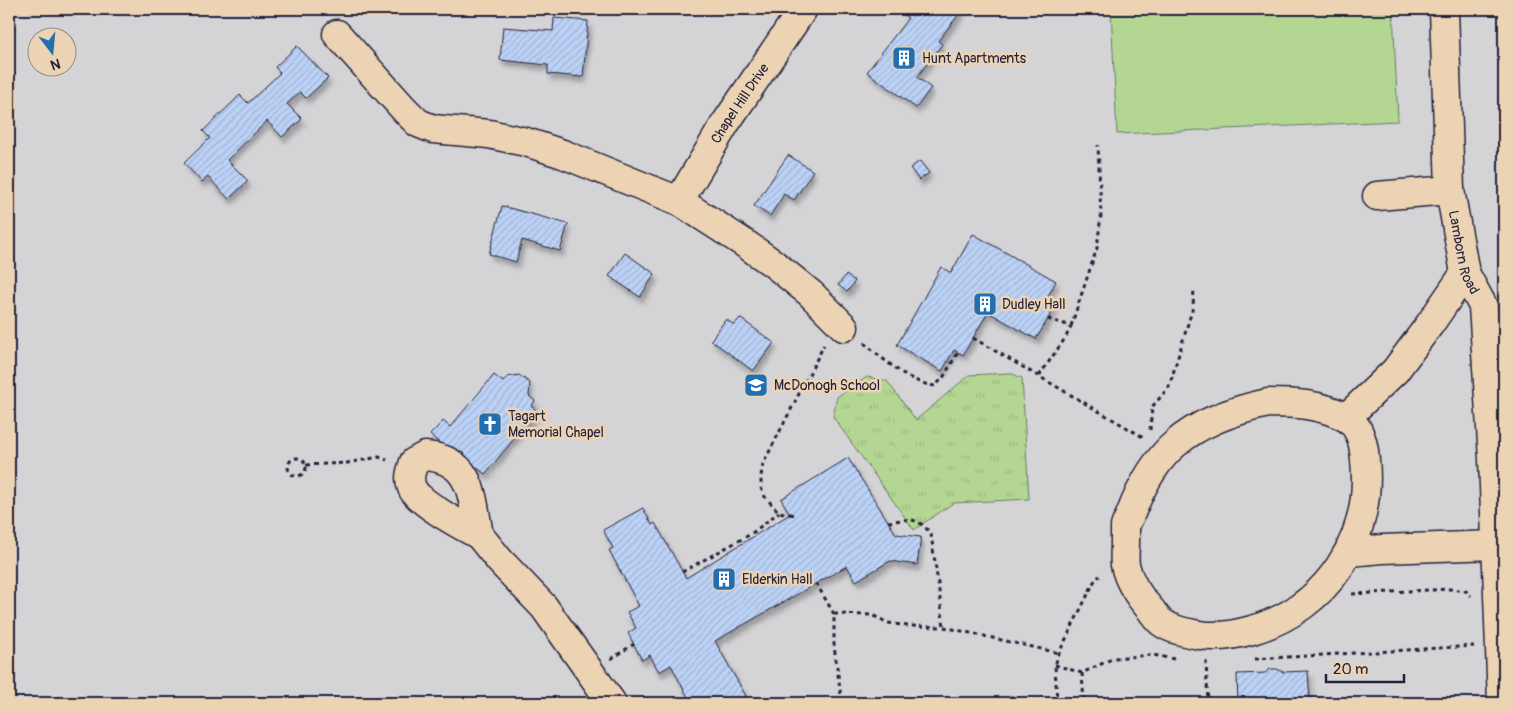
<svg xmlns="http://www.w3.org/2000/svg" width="1513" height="712" font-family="Pangolin,sans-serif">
<defs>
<pattern id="park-tufts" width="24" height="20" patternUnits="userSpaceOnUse" patternTransform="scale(1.25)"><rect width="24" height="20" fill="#b3d792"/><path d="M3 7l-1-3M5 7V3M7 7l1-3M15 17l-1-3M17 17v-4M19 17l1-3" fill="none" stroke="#9ab87f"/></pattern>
<pattern id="building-hatch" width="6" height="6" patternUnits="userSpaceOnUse" patternTransform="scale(1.25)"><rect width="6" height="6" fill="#bcd2f6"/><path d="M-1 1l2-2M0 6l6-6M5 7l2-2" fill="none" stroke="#a1b4d4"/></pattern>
<filter id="shadow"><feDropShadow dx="3" dy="5.5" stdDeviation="2.5" flood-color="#0004"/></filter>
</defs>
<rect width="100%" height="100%" fill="#ded3c8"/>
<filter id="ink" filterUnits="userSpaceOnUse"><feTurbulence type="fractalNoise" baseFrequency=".02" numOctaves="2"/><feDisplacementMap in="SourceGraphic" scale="10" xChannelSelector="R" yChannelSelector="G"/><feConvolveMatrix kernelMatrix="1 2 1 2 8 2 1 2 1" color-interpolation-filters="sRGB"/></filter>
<g filter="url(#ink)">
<!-- built -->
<path fill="#d4d3d6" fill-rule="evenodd" d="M9,9H1504V703H9ZM38,38H68V68H38Z"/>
<!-- park -->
<polygon fill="url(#park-tufts)" stroke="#6a7c66" points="1010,373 1022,378 1029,499 953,503 914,530 833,417 837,397 867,377 887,381 916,420 969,375"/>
<!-- garden -->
<polygon fill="#b3d792" stroke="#6a7c66" points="1111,9 1393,9 1398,121 1117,134"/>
<!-- building -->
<g fill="url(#building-hatch)" stroke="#22223b" filter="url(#shadow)">
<polygon points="907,9 963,9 938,41 942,44 917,77 931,88 916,108 867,72 908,18 903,14"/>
<polygon points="554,18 588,21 583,77 548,74 548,65 500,60 503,27 553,31"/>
<polygon points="297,46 328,78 306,98 300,92 287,104 302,119 282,137 267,121 227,160 248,181 229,199 208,177 202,182 184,163 210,138 203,131 240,95 248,103 280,73 275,67"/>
<polygon points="788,155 813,171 794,200 784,194 770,216 754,206"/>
<polygon points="920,161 929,173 919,180 910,168"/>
<polygon points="502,206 568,224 560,251 522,240 516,262 489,254"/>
<polygon points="973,234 1056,281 1045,302 1055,307 1036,339 988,312 963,355 954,350 942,371 897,345 941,267 951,273"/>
<polygon points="625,253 655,274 640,297 609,276"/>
<polygon points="846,275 855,281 847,292 838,285"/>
<polygon points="740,318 774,343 753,371 711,340 726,319 734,325"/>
<polygon points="494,375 503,382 507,377 519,375 530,383 529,396 535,401 531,406 537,411 485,474 450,446 447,449 430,435 443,421 450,427"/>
<polygon points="848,458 896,534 921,537 917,565 890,561 856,581 847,566 715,641 747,698 743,701 745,703 691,703 671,665 659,672 650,655 642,660 628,633 636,628 627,612 639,606 609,550 613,548 603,530 643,508 652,525 655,523 686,578 790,514 781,499"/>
<polygon points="1270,669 1277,669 1283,672 1308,671 1310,703 1238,703 1237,674 1265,673"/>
</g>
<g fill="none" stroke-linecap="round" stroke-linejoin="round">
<!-- minor casing -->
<g stroke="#22223b" stroke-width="31">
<g id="minor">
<path id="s1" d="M1444,9L1450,190L1465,273L1483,306L1493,459L1502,703"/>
<polyline points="337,34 404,109 418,123 433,129 489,134 526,142 563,154 679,201 744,243 774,264 811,294 844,327"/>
<polyline points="1377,196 1450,190"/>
<path id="s2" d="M679,201L725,124L803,9"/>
<path d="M1268,403C1294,403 1321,404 1345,417C1360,425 1364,445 1365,460C1373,538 1328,608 1252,630C1235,635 1218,638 1200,635C1187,633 1171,630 1161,622C1157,619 1154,614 1151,610C1139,597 1129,583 1125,565C1124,558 1125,549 1125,542C1125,538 1125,532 1125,527C1126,523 1129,518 1131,513C1141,487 1154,462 1175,444C1201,421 1235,410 1268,403Z"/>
<polyline points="1347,417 1395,371 1430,324 1465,273"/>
<path d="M425,456C473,459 472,498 479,535C464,527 417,502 412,488C408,478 411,472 414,462Z"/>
<polyline points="479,535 500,561 544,607 612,703"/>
<polyline points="1349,552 1382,549 1496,545"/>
</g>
</g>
<!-- path -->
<g stroke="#22223b" stroke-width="3" stroke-dasharray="4 4" stroke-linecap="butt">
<polyline points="1071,326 1097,248 1101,215 1098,145"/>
<polyline points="973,338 1143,437"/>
<path d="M864,343C884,359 908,383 935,386L943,378L958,352"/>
<polyline points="1039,376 1066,337 1071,326 1048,319"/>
<polyline points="1150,430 1152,407 1169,387 1193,307 1194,288"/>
<circle cx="297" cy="467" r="9"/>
<polyline points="306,465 347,463 379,457 387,460"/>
<polyline points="790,514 795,515 779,512 765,497 761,488 761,476 763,464 824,345"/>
<path d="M888,522C909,519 917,516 931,534L944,627"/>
<polyline points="682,572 751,534 779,512"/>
<polyline points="816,583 834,614 834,646 842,703"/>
<polyline points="1352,594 1449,589 1466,591 1471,596"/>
<polyline points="834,614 872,615 888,623 908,626 944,627 1059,653"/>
<polyline points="611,659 634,644"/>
<polyline points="1255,659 1474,646"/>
<polyline points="1206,661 1208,703"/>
<polyline points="1055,665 1082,673 1114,658 1153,655 1174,659"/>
<polyline points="1082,673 1084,703"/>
<polyline points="744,702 753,698 759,699 762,703"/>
<polyline points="1057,703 1055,665 1059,653 1096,578 1100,576"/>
</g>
<!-- minor -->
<use href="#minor" stroke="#ecd3b4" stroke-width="28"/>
</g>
</g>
<!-- icons -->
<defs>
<g id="building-square" transform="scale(1.25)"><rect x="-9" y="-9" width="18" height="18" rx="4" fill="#1f6fb2" stroke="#ecd3b4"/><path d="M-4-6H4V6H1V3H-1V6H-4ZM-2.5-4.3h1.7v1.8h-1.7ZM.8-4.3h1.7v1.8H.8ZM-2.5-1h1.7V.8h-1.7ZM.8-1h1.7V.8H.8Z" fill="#fff"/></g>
<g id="school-square" transform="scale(1.25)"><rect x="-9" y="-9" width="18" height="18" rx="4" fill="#1f6fb2" stroke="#ecd3b4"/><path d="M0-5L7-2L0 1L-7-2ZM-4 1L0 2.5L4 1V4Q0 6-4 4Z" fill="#fff"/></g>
<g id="church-square" transform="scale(1.25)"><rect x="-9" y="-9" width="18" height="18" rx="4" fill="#1f6fb2" stroke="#ecd3b4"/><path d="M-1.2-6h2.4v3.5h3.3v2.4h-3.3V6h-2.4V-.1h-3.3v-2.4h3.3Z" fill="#fff"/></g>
</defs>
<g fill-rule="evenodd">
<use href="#building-square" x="904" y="58"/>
<use href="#building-square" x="985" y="304"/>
<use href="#school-square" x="756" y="385"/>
<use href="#church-square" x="490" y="424"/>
<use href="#building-square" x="724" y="579"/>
</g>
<g text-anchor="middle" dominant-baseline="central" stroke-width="5" stroke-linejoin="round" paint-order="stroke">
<!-- poi labels -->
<g font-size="14" fill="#22223b" stroke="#ecd3b4" text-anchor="start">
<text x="922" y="58">Hunt Apartments</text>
<text x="1002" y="304">Dudley Hall</text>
<text x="774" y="385">McDonogh School</text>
<text x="508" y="416">Tagart<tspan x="508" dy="16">Memorial Chapel</tspan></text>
<text x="742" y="579">Elderkin Hall</text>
</g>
<!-- street labels -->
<g font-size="14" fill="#22223b" stroke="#ecd3b4">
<text stroke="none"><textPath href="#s2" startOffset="115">Chapel Hill Drive</textPath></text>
<text stroke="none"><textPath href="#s1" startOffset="245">Lamborn Road</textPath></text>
</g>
</g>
<!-- margin -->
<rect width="1513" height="712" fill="none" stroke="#ecd3b4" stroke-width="30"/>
<rect x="15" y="15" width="1483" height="682" fill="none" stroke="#22223b" stroke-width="2" filter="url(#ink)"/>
<!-- north arrow -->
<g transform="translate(52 52) rotate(164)"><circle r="24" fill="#ecd3b4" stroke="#9b8c84"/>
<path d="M0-4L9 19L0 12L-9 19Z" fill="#1f6fb2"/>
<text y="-8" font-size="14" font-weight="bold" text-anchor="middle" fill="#22223b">N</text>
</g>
<!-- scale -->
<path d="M1326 674v8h78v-8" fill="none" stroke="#22223b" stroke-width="2.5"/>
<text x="1333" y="674" font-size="15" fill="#22223b" stroke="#ecd3b4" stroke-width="4" paint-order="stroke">20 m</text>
</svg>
